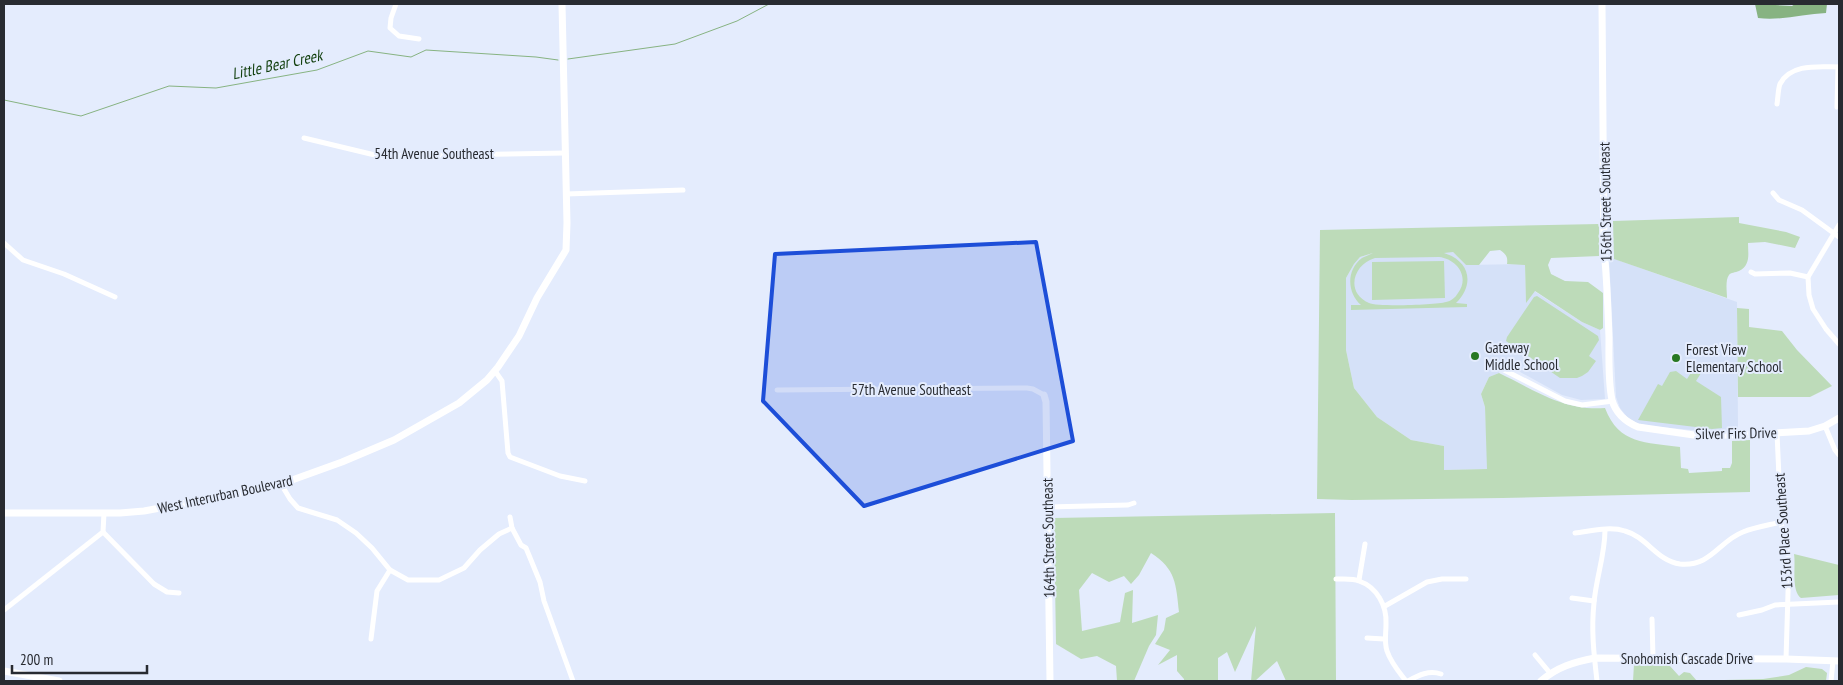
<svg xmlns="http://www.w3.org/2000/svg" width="1843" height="685" font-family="'PT Sans Narrow',sans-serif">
<rect width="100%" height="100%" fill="#e4ecfd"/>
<!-- built -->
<g fill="#d5e1f8">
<polygon points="1453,252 1466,265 1525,264 1526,302 1534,291 1582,322 1600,330 1605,399 1581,400 1562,395 1504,363 1499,373 1489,377 1481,394 1485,407 1488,469 1444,470 1444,446 1411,440 1377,417 1354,388 1346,350 1346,278 1354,264 1360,257 1374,253"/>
<polygon points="1609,257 1737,302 1738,429 1734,431 1712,432 1650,426 1637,423 1628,418 1620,408 1616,397"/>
</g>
<!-- green -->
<g fill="#bddbb9" fill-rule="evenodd">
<path d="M1739,217V223L1786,232L1800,237L1795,248L1765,242L1748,243C1748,254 1751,265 1739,271C1735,273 1731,272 1729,275C1725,280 1727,292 1727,298L1614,259L1613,221Z"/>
<path d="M1599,224V256L1551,258L1548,265L1551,274L1565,281L1588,282L1603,293V328L1600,330L1582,322L1535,291L1526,303L1525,265L1507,264C1508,257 1506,254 1500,250L1490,251L1479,265H1466L1453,252L1444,253C1470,261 1475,284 1456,303L1467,304V307L1351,310V305H1361C1347,293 1346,270 1362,258C1365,256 1370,255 1373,253L1360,257L1354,264L1346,278V350L1354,388L1377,417L1411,440L1444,446V470L1487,469L1485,407L1481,394L1489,377L1499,373C1535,390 1563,411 1605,408C1619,445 1646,442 1680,447L1681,468L1688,469L1689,473L1722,471V468H1730L1732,463V441L1750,440V492L1502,498L1352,500L1317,499L1320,230ZM1439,257C1457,259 1470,277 1458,293C1455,298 1451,301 1446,302C1436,305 1377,307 1369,303C1345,293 1353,264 1375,258Z"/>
<polygon points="1444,261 1445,298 1372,300 1372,262"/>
<polygon points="1537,296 1598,336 1599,340 1589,356 1596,361 1588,372 1582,376 1577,378 1560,378 1506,341 1507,337 1534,297"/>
<polygon points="1737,308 1749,309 1749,327 1782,331 1797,350 1832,386 1810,397 1738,397"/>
<polygon points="1696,365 1703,370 1696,381 1721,397 1722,428 1712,429 1638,420 1658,384 1662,386 1670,372 1676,371 1687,379"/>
<path d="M1335,513L1336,681H1286L1277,661L1255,681H1251L1256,626L1235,672L1227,652L1218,658V681H1184V679L1177,671V655L1158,665L1170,650L1155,644L1164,630L1166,618L1179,612C1176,584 1176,569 1151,553L1139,575L1131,584L1124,576L1109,582L1092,573L1079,590L1082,631L1120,622L1125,593L1133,590L1132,623L1158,615L1156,635L1149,646L1134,681H1117L1116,666L1097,656L1081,659L1056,644L1054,518Z"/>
<path d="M1794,554L1839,565V595L1801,598C1791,591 1796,566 1794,554Z"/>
<polygon points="1634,664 1669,665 1679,676 1684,672 1690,673 1697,681 1633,681"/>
<polygon points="1806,667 1822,669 1827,673 1826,681 1723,681 1724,680 1763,679 1789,675"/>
</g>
<!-- water -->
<path fill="#87b382" d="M1755,4L1792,6L1795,4H1827L1826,13C1804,14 1780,21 1758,18Z"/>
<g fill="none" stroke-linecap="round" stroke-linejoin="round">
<!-- stream -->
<g stroke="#87b382" stroke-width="1">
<polyline points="568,59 675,44 737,21 769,4"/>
<polyline points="4,100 81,116 169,86 216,88 317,70 368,51 411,57 426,50 536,57 558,60"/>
</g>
<!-- street -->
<g stroke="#fff" stroke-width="5">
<polyline points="396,4 391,18 390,28 399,36 419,39"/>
<path d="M1777,104C1778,98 1778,89 1780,84C1791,63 1819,67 1839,67"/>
<polyline points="1837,107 1838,67"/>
<polyline points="304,138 379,156 565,153"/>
<polyline points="1773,193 1779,200 1802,210 1839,237"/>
<polyline points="566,194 683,190"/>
<polyline points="1839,225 1808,277 1809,295 1813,309 1826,329 1839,344"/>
<polyline points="4,243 23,260 64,274 115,297"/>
<polyline points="1751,272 1755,274 1790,273 1808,277"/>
<polyline points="1502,369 1565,401 1582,405 1613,401"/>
<polyline points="495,371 502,381 508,453 510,457 560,476 585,481"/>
<polyline points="777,390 1027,388 1033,389 1044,395"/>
<polyline points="1825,426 1835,450 1839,455"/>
<polyline points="1777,433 1781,522 1789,560 1786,659"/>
<polyline points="281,484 290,499 298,508 337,520 356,533 372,548 390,570 408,580 439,580 464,568 480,550 499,534 512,528"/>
<polyline points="1048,507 1128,505 1134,503"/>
<polyline points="510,517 512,528 521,545 526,548 540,582 544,601 573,681"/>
<polyline points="103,532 154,584 167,592 179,593"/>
<path d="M1575,533C1591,531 1610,526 1625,531C1647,537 1657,561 1680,564C1711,567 1719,541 1743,532C1755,527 1769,525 1781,522"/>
<path d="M1336,579C1343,579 1353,578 1359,581C1377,587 1387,606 1386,624C1386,634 1384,642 1387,651C1391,663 1399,672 1406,681"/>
<polyline points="1359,580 1365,544"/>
<polyline points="1572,598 1594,601"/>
<polyline points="1385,606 1427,582 1442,579 1466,579"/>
<polyline points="4,610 103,532 104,513"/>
<polyline points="1739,615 1762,610 1775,605 1839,602"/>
<polyline points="1652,619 1653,658"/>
<polyline points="1367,638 1384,639"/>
<polyline points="371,639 377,591 390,570"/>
<polyline points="1535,655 1550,673"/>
<path d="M1408,681C1419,675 1429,670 1441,674"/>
<path d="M1597,681C1594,655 1591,630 1594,603C1596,578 1605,555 1605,530"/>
<polyline points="1831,681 1833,661"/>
</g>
<!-- secondary -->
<g stroke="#fff" stroke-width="7">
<path d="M1602,4L1604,249C1607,279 1608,308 1609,338C1609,358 1608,381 1612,400C1616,414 1626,422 1638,427L1701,436L1756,434L1809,431L1825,426L1839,418"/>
<polyline points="1044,395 1046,402 1050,681"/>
<polyline points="4,513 120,513 144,511 247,492 281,484 342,462 394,440 459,403 487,380 498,367 519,336 537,298 566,250 567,223 562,4"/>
<polyline points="4,671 59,681"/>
<path d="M1541,681C1557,667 1574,662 1595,658L1786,659L1839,661"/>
</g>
</g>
<!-- marked area -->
<path fill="#1d4ed8" fill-opacity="0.2" stroke="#1d4ed8" stroke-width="4" stroke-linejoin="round" d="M1036,242L1073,441L864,506L763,401L775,254Z"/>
<!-- markers -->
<g fill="#287822" stroke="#e4ecfd" stroke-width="2">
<circle cx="1475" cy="356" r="5"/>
<circle cx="1676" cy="358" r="5"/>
</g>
<g text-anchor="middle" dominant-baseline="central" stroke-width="4" stroke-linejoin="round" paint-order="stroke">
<!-- street labels -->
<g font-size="15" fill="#282b31" stroke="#e4ecfd">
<text x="434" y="153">54th Avenue Southeast</text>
<text transform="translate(1605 202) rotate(-91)">156th Street Southeast</text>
<text x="911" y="389">57th Avenue Southeast</text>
<text transform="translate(1736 433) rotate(-1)">Silver Firs Drive</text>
<text transform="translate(225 494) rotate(-12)">West Interurban Boulevard</text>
<text transform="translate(1783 531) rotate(-94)">153rd Place Southeast</text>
<text transform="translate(1048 538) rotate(-91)">164th Street Southeast</text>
<text x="1687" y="658">Snohomish Cascade Drive</text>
</g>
<!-- poi labels -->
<g font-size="15" fill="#282b31" stroke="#e4ecfd" text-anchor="start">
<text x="1485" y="347">Gateway<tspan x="1485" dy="17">Middle School</tspan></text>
<text x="1686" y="349">Forest View<tspan x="1686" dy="17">Elementary School</tspan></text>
</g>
<!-- water labels -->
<g font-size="16" font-style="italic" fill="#113f0d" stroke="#e4ecfd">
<text transform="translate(277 64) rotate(-12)">Little Bear Creek</text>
</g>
</g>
<!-- border -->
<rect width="1843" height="685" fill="none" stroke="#282b31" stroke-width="10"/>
<!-- scale -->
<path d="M12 665v8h135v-8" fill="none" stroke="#282b31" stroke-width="2.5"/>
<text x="20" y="665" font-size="15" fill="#282b31" stroke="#e4ecfd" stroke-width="4" paint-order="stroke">200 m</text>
</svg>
